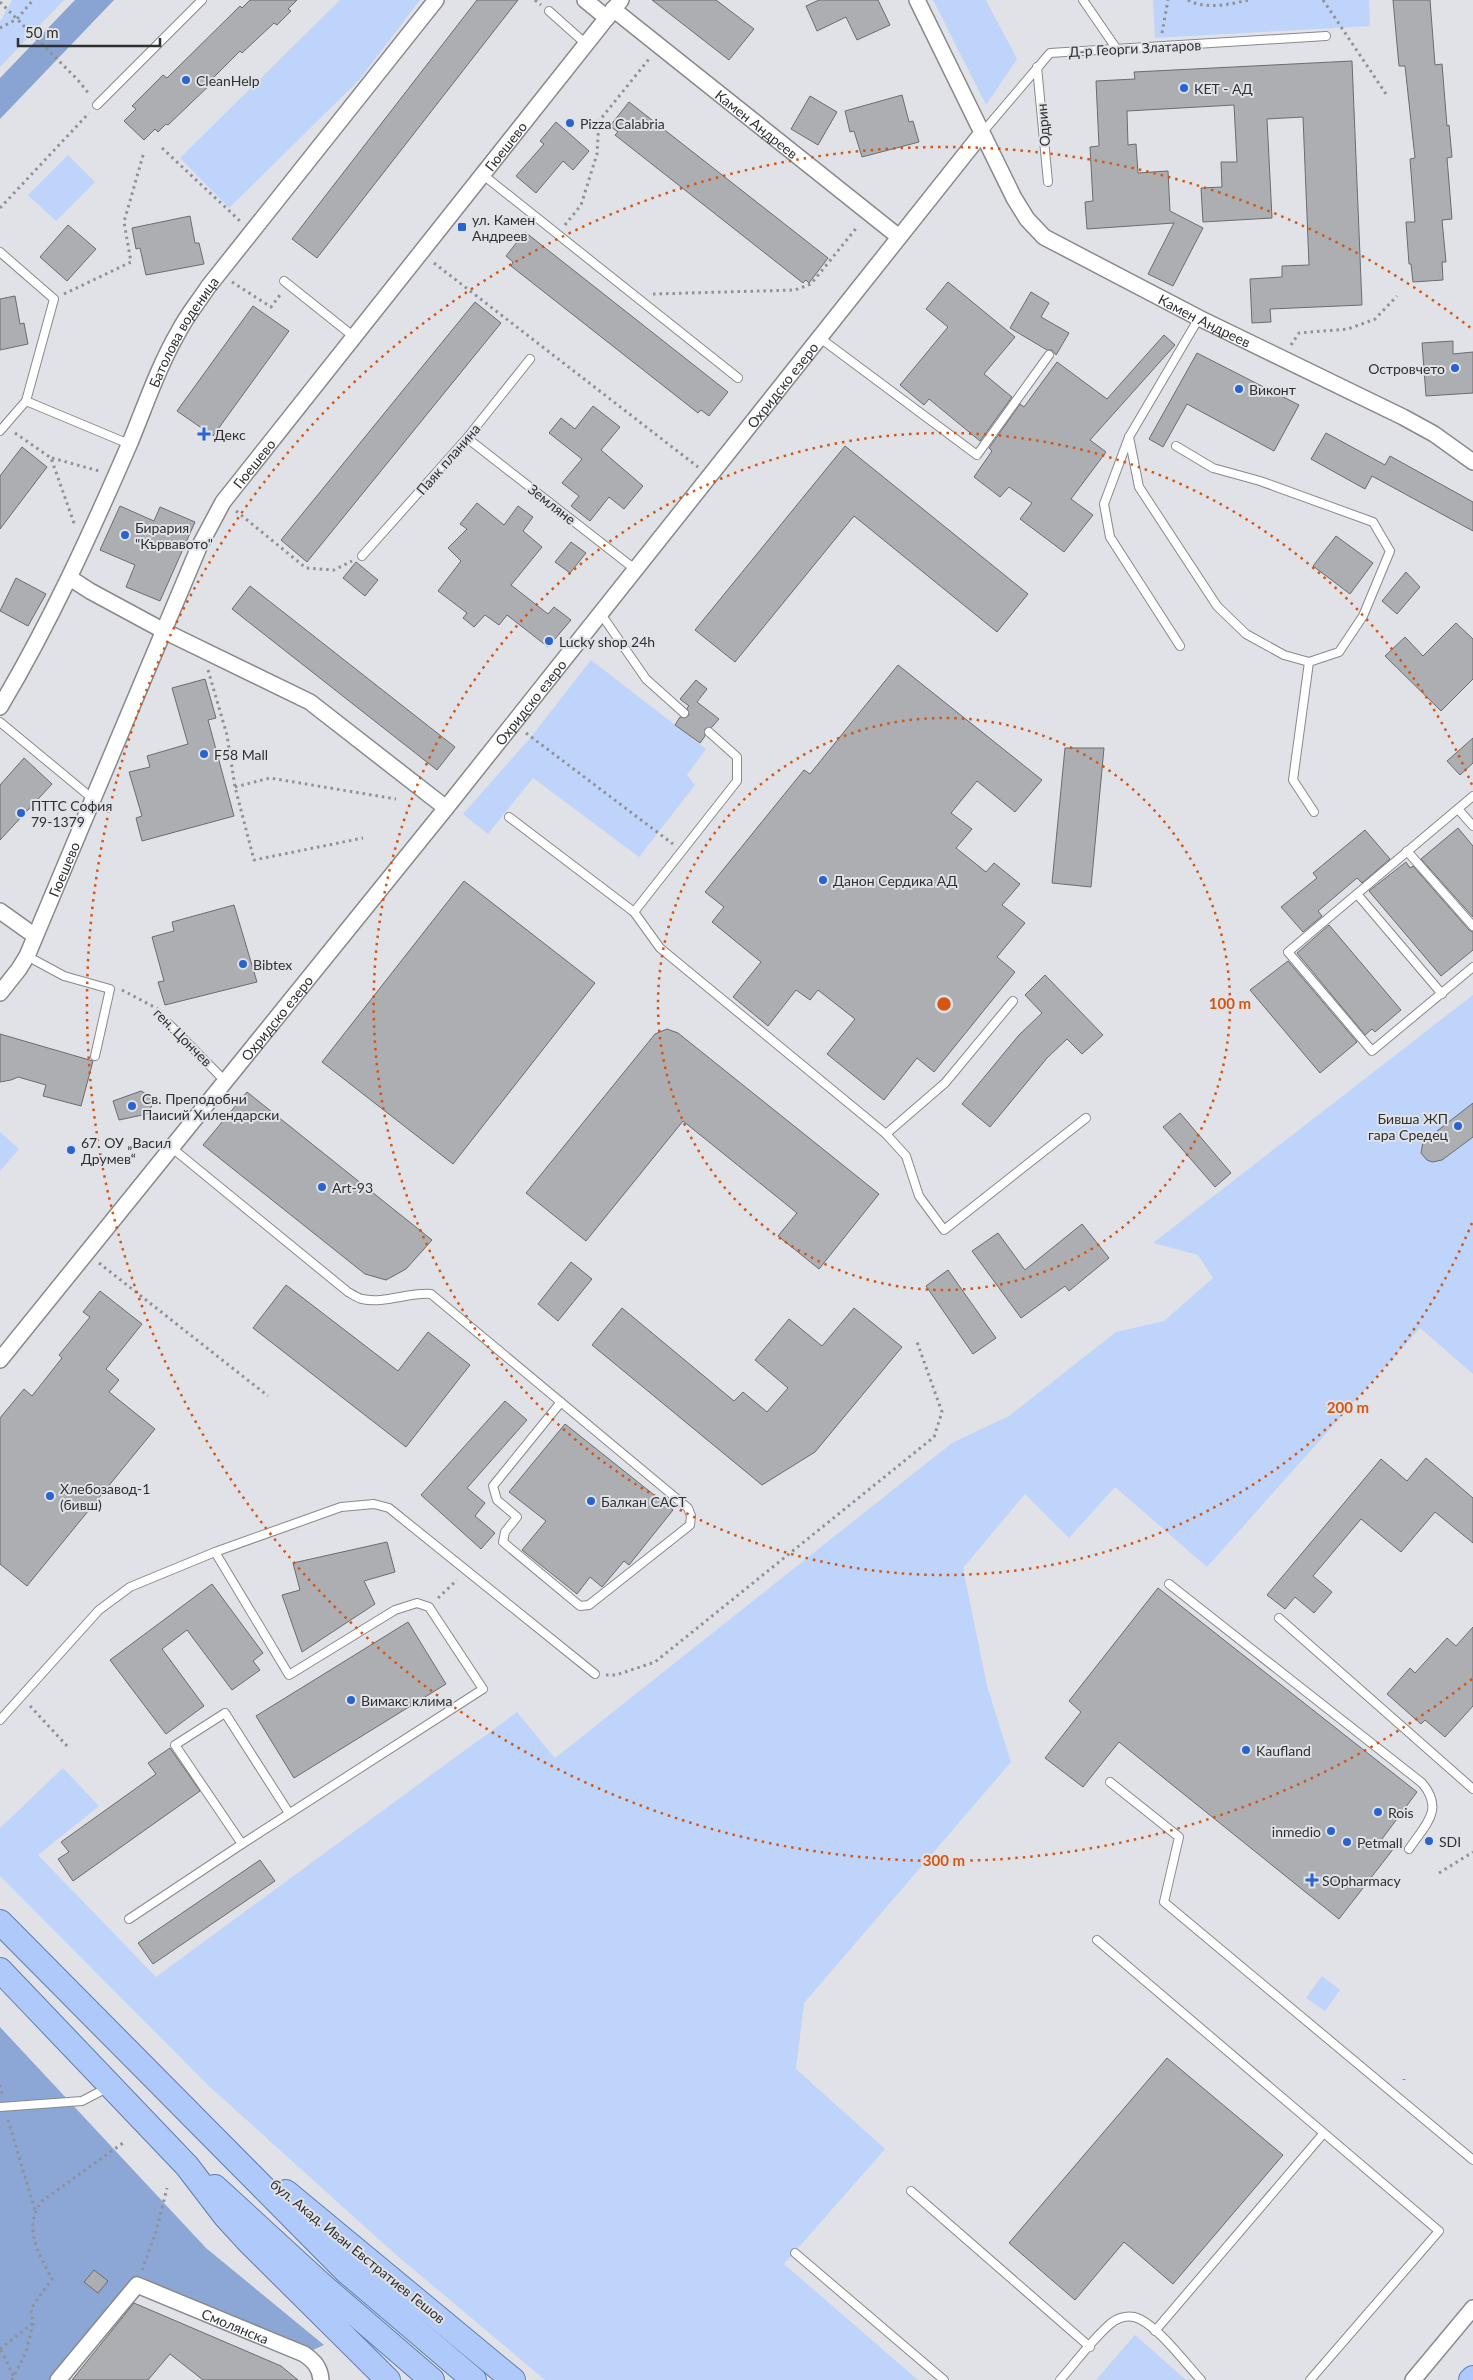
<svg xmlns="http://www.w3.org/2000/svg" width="1473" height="2380" font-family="Lato,sans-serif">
<rect width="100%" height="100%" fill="#e0e2e7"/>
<!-- green -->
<g fill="#bed4fa">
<polygon points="12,0 64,0 0,67 0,22"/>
<polygon points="340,0 420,0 359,80 229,208 180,158"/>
<polygon points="933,0 986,0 1017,59 986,105"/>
<polygon points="1153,0 1369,0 1370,26 1155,38"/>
<polygon points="68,155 95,182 56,221 28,195"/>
<polygon points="591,660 706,749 687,775 695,785 639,857 533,778 488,834 463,814 531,737"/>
<polygon points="1473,995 1473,1374 1420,1328 1207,1567 1115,1487 1069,1538 1025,1494 963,1568 987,1686 1011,1762 804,2003 796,2069 885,2149 784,2264 918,2380 545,2380 394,2253 211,2088 0,1876 0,1828 63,1768 99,1806 38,1855 156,1977 517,1712 555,1758 952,1443 1009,1416 1116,1332 1164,1321 1213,1278 1198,1255 1153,1243"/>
<polygon points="0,1132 19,1149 0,1171"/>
<polygon points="1322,1976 1340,1990 1325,2011 1306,1998"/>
<polygon points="1135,2335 1186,2380 1096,2380"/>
</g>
<!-- forest -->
<polygon fill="#8ca7d6" points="0,2027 206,2248 324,2345 304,2354 137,2285 58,2380 0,2380"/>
<!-- water -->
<polygon fill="#89a4d3" points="75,0 114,0 0,119 0,78"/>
<!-- building -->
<g fill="#acaeb2" stroke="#6a6c70">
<polygon points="250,0 297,0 288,9 291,11 277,25 274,23 242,53 240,51 212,79 214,81 168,125 166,124 158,132 155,129 144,140 124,121 136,109 132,106 163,75 167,78 240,6 242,8"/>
<polygon points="477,0 518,0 317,258 292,239"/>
<polygon points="652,0 716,0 754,29 729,60"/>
<polygon points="819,0 878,0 890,25 857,40 846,17 817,31 806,6"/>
<polygon points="1393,0 1430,0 1435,65 1442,64 1447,126 1449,125 1452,157 1447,158 1452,219 1442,220 1446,262 1442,262 1443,280 1413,282 1411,264 1409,264 1406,222 1415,222 1410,159 1415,158 1405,66 1399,66"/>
<polygon points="1352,61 1362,305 1270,309 1271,322 1252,323 1250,279 1282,277 1282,266 1309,265 1303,117 1267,119 1272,218 1203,222 1201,188 1222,187 1221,162 1237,162 1234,105 1127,111 1128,145 1136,144 1138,173 1168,171 1170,211 1203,228 1173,286 1148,274 1174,223 1087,229 1085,202 1093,201 1090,147 1099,146 1096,81 1135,79 1134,72"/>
<polygon points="902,95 909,122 913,121 919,142 862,157 854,131 850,132 845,111"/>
<polygon points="810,96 837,112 818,145 791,129"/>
<polygon points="629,102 828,258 809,283 806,280 803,283 615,135 618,132 610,126"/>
<polygon points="556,122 589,151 573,170 563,161 536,193 516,176 544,144 540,141"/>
<polygon points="190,216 195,243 199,243 204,264 146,275 140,248 136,249 132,228"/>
<polygon points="68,225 96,249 67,281 40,257"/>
<polygon points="525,232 728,392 709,416 701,410 698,413 511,266 513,262 506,256"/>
<polygon points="948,282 1015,337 984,374 1012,397 980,441 929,399 924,405 900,385 948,327 926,309"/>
<polygon points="1031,292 1049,303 1041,317 1069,333 1056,355 1052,350 1047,350 1010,328"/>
<polygon points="15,296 20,324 24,323 28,344 0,350 0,299"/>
<polygon points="475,302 501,323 307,562 281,540"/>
<polygon points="253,306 289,331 213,436 177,411"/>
<polygon points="1164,335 1175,345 1090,440 1106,452 1071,499 1093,515 1064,552 1020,519 1032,503 1009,487 1000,497 974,477 992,451 989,448 1020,404 1024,407 1057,362 1107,399"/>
<polygon points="1453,341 1453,354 1473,352 1473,393 1426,396 1422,343"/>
<polygon points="1197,353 1299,405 1274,451 1187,404 1163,447 1149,439"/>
<polygon points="593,406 620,427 601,450 643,486 624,509 609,497 590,521 571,506 579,496 562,483 582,459 549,433 561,418 575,429"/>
<polygon points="1326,433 1385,465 1390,456 1473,502 1473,531 1372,476 1365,489 1311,459"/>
<polygon points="845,446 1028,594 997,632 854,516 735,662 695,630"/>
<polygon points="22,447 47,467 0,529 0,476"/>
<polygon points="477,503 504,525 518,506 533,517 523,531 542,547 511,585 548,614 554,607 571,620 548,647 507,615 499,625 485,615 474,627 463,618 467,613 438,591 461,561 448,548 467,529 460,524"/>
<polygon points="120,506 154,521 160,507 195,522 160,601 126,587 135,565 100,550"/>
<polygon points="1336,536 1373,563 1350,594 1313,566"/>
<polygon points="571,542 586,553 570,573 555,562"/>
<polygon points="356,562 378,580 365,596 343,578"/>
<polygon points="1406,572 1420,587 1397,614 1382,601"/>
<polygon points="16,578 46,594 28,626 0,611"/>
<polygon points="250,586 455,747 437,770 232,609"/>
<polygon points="1456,623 1473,639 1473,679 1441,711 1385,656 1405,637 1423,656"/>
<polygon points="898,665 1042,780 1015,812 977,781 951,813 972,829 956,848 986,872 994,863 1020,884 1002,905 1025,923 997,957 1015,972 934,1072 917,1058 884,1100 827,1054 855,1019 818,990 810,1000 796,990 768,1026 733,997 761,962 712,922 724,907 705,892 804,770 810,774"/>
<polygon points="205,679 216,718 208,720 234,816 142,841 136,818 142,816 129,772 150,767 147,756 188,744 172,688"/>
<polygon points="696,680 707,689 697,702 719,719 712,727 705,729 705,736 700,743 675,725 680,717 685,718 689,715 687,708 689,706 680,699"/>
<polygon points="1473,738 1473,763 1460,775 1447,761"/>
<polygon points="1065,748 1104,748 1091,887 1052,883"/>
<polygon points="24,758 52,784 0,840 0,785"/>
<polygon points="1458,828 1473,846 1473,917 1421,859"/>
<polygon points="1365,830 1390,859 1362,883 1357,878 1318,911 1322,916 1303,932 1281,907 1317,878 1313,873"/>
<polygon points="1406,862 1410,868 1413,866 1469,930 1473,932 1473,950 1441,976 1369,891"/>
<polygon points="464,881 595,983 453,1164 322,1062"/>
<polygon points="234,905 257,982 165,1005 158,982 164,981 152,937 174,931 172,922"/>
<polygon points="1329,925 1401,1010 1375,1032 1372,1029 1365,1035 1297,953"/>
<polygon points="1288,961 1357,1042 1320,1073 1250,990"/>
<polygon points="1045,975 1103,1035 1082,1054 1067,1039 1047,1058 990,1127 962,1104 1019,1035 1042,1013 1025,995"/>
<polygon points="667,1029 678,1033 879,1194 819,1269 778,1236 797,1213 683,1121 586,1241 526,1193 655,1034"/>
<polygon points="0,1034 93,1061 81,1106 43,1096 46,1085 18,1077 11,1080 0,1082"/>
<polygon points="141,1091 156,1099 147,1114 119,1120 113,1101"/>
<polygon points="247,1092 432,1240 406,1269 386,1280 365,1274 203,1145"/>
<polygon points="1473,1103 1473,1137 1442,1160 1432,1162 1427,1160 1421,1153 1423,1142"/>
<polygon points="1180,1113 1231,1173 1215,1187 1163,1127"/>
<polygon points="1082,1224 1109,1258 1069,1291 1065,1286 1021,1318 972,1251 998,1233 1025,1270"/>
<polygon points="571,1262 592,1279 558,1321 538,1304"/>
<polygon points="948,1270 996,1338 973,1354 926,1286"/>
<polygon points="286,1285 398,1371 428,1332 470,1365 406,1447 253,1328"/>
<polygon points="100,1291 142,1324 106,1369 119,1380 109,1392 155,1429 27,1586 0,1564 0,1418 24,1389 32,1396 62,1358 59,1355 90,1317 83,1312"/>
<polygon points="622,1308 734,1401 743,1392 767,1412 788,1388 755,1360 789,1319 822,1346 854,1308 902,1347 815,1452 762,1485 592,1345"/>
<polygon points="505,1401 527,1420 467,1488 485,1503 475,1516 495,1533 481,1549 421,1495"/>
<polygon points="565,1424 673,1510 629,1565 624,1561 602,1587 590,1577 577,1594 522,1550 546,1521 509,1492"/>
<polygon points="1426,1458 1473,1498 1473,1543 1435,1512 1401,1552 1361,1519 1313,1576 1332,1592 1314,1613 1295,1597 1285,1609 1267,1595 1381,1459 1407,1481"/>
<polygon points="387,1542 395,1572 364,1581 375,1604 302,1652 282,1595 300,1590 293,1563"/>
<polygon points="212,1584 263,1653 253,1661 260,1670 232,1690 187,1630 162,1649 204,1706 166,1734 110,1660"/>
<polygon points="1158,1588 1417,1792 1382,1839 1394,1848 1339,1919 1119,1742 1083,1787 1045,1758 1081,1712 1069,1701"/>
<polygon points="408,1622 446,1684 294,1778 256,1716"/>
<polygon points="1473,1627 1473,1706 1445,1737 1425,1720 1421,1724 1387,1694 1410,1668 1415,1673 1447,1638 1456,1646"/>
<polygon points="170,1748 200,1791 73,1881 58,1859 69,1852 61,1842 156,1774 148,1763"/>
<polygon points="260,1860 275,1881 153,1964 138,1943"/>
<polygon points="1167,2058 1283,2155 1173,2284 1124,2242 1075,2300 1009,2243"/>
<polygon points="94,2270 108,2281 98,2293 84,2282"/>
<polygon points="134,2303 281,2366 298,2380 203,2380 170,2354 148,2380 72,2380"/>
</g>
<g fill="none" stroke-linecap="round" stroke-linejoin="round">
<!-- service casing -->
<g stroke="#87898d" stroke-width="10">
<g id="service">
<polyline points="1083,0 1116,48"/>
<polyline points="549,11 586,44"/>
<polyline points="1037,67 1048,182"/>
<polyline points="97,105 202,0"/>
<polyline points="982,133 1050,53 1326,36"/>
<polyline points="482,174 738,378"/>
<polyline points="0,252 54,299 26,401 0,431"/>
<polyline points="284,281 353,336"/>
<polyline points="820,338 977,455 1049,355"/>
<polyline points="26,401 129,444"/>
<polyline points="1129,437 1139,487 1217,606 1246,634 1284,655 1309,662 1339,652 1363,616 1390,551 1373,522 1260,481 1213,468 1176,446"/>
<polyline points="467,438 636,570"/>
<polyline points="362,556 467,438 530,359"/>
<polyline points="601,614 646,679 684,713"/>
<polyline points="1180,646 1110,537 1104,504 1129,437 1199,318"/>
<polyline points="1309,662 1293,780 1314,812"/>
<polyline points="0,722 93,799"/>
<polyline points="709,732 737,757 737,781 634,912 660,948 886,1134 945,1083 1013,1001"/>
<polyline points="1473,796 1288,952 1372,1051 1473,967"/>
<polyline points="1458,809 1473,826"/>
<polyline points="509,817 634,912"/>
<polyline points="1407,851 1473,926"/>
<polyline points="1357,894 1442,994"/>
<polyline points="27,956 64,976 110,989 95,1056"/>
<polyline points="169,1024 225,1081"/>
<polyline points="886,1134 906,1156 919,1196 944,1230 1086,1118"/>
<path d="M172,1148L348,1292C352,1294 357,1298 362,1299C384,1304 409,1292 431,1294L688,1508L691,1516L690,1525L589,1605L580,1606L503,1542L505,1532L517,1517L497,1500L493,1486L561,1402"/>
<polyline points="215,1552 289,1675 395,1610 417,1603 429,1607 483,1689 242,1844"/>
<path d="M1169,1584L1422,1783C1445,1810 1425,1825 1409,1849"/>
<polyline points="1279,1618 1473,1789"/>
<polyline points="0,1720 99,1610 130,1587 215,1552 341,1507 374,1504 389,1508 595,1674"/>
<polyline points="1110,1782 1179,1837 1164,1902 1473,2160"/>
<polyline points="129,1919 242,1844 175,1745 225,1713 289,1813"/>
<polyline points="1097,1940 1439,2231 1310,2380"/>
<polyline points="0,2107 82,2101 107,2088"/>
<polyline points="911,2191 1090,2347"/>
<polyline points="795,2253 944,2380"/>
<polyline points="1155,2331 1323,2134"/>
<path d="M1060,2380C1076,2362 1091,2341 1109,2325C1115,2319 1125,2315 1134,2317C1155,2322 1186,2364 1201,2380"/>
</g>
</g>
<!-- minor casing -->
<g stroke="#87898d" stroke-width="18">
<g id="minor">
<polyline points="585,0 607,18"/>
<path id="s1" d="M917,0L1014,198L1027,219L1044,237L1199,318L1403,417L1434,434L1473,462"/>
<path id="s2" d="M613,9L899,237"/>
<polyline points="70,578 90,591 164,631 310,702 446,808"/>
<path id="s3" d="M0,707C50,623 90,535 129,445C145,407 158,367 179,331C187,315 199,301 208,287L436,0"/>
<polyline points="0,911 35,936"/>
<path id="s4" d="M0,993L19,969L27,956L199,547L223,502L621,0"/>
<path id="s5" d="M0,1360L446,808L982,133"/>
<path id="s6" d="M58,2380L137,2285L304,2354C314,2361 320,2367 321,2380"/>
<polyline points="1413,2380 1473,2308"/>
</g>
</g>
<!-- primary casing -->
<g stroke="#5f7db2" stroke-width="26">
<g id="primary">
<polyline points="0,1922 346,2271 474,2380"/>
<polyline points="0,1970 187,2166 226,2217 248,2241 388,2380"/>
<polyline points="215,2187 324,2287 432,2380"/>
<polyline points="286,2192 513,2380"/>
<polyline points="1471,2380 1473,2378"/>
</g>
</g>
<!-- path -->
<g stroke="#909195" stroke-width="3" stroke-dasharray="2.5 4" stroke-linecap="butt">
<polyline points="535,0 541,5"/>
<path d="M1188,0C1205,10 1231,4 1249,0"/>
<polyline points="1323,0 1386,94"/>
<polyline points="0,2 77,79 90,95"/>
<polyline points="0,28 17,19 33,0"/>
<polyline points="1162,33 1168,0"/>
<polyline points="162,148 240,221"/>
<polyline points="0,208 89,113"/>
<polyline points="565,225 581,205 597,154 599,121 649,59"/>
<polyline points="434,263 698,467"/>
<polyline points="232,282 271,307 280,295"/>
<polyline points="64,294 131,262 124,222 144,152"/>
<polyline points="653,294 795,290 811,284 858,226"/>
<polyline points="1291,345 1299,333 1348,329 1375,319 1397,296"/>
<polyline points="15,433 51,458 75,526"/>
<polyline points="52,458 99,471"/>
<polyline points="236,511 306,568 334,570 352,561"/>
<polyline points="208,670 227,735 235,787 254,860 363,838"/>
<polyline points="526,733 673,844"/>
<polyline points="235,787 270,778 396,799"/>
<polyline points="122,990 158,1009 161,1013"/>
<polyline points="99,1263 268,1396"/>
<polyline points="438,1598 457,1580"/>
<polyline points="606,1675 616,1675 655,1662 934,1437 942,1412 917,1342"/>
<polyline points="30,1706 68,1747"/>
<polyline points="1439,1873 1473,1852"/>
<polyline points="1404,2079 1404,2080"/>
<polyline points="0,2085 2,2094"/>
<polyline points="8,2120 35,2210"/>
<polyline points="142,2270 156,2232 167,2188"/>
<polyline points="0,2349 33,2323"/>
<polyline points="1,2350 14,2377"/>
<path d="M12,2380L26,2352L33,2323L31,2310L34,2304L52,2279C39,2254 22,2227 42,2201L123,2143"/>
</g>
<!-- service -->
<use href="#service" stroke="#fff" stroke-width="8"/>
<!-- minor -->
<use href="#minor" stroke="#fff" stroke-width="15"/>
<!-- primary -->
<use href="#primary" stroke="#afcafa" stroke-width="24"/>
</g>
<!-- distance rings -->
<g fill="none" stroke="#d65510" stroke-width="2.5" stroke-dasharray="2.5 5">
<circle cx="944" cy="1004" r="286"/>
<path d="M1472 1223A571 571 0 1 1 1472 785"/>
<path d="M1472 1679A857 857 0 1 1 1472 329"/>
</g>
<!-- markers -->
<g fill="#2863d0" stroke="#e0e2e7" stroke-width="2">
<circle cx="186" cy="80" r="5"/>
<circle cx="1184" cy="88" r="5"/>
<circle cx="570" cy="123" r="5"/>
<rect x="457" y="222" width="10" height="10" rx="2.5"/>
<circle cx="1455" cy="368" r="5"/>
<circle cx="1239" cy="389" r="5"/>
<path d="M201.5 426.5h5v5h5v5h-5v5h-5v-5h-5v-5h5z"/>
<circle cx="125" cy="535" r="5"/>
<circle cx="549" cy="641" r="5"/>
<circle cx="204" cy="754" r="5"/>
<circle cx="21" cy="813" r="5"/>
<circle cx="823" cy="880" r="5"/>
<circle cx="243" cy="964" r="5"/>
<circle cx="132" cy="1106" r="5"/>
<circle cx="1458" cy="1126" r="5"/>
<circle cx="71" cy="1150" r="5"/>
<circle cx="322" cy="1187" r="5"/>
<circle cx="50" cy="1496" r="5"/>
<circle cx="591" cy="1501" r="5"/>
<circle cx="351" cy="1700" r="5"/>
<circle cx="1246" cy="1750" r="5"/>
<circle cx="1378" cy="1812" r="5"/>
<circle cx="1331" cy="1831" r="5"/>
<circle cx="1429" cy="1841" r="5"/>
<circle cx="1347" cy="1842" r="5"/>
<path d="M1309.5 1872.5h5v5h5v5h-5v5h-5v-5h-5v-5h5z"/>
</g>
<g text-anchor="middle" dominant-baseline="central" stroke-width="4" stroke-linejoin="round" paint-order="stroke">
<!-- street labels -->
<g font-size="14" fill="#2f3032" stroke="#e0e2e7">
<text transform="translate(1135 48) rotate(-3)">Д-р Георги Златаров</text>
<text stroke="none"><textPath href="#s2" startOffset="184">Камен Андреев</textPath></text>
<text transform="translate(1043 125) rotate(-95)">Одрин</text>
<text stroke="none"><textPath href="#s4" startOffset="995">Гюешево</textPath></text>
<text stroke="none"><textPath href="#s1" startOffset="451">Камен Андреев</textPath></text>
<text stroke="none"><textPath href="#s3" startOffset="418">Батолова воденица</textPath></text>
<text stroke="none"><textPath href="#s5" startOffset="1250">Охридско езеро</textPath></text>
<text transform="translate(448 459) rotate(-49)">Паяк планина</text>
<text stroke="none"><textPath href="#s4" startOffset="590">Гюешево</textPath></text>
<text transform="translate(552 504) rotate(38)">Земляне</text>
<text stroke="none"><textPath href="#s5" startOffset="845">Охридско езеро</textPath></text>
<text stroke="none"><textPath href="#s4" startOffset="140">Гюешево</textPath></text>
<text stroke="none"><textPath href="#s5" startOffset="440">Охридско езеро</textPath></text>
<text transform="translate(183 1037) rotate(45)">ген. Цончев</text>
<text transform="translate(358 2251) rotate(39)">бул. Акад. Иван Евстратиев Гешов</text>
<text stroke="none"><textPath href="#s6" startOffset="230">Смолянска</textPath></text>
</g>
<!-- poi labels -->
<g font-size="14" fill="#2f3032" stroke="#e0e2e7" text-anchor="start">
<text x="196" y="80">CleanHelp</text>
<text x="1194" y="88">КЕТ - АД</text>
<text x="580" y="123">Pizza Calabria</text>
<text x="472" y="219">ул. Камен<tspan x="472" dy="16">Андреев</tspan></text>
<text x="1445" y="368" text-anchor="end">Островчето</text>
<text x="1249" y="389">Виконт</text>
<text x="214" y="434">Декс</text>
<text x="135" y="527">Бирария<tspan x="135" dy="16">"Кървавото"</tspan></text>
<text x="559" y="641">Lucky shop 24h</text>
<text x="214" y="754">F58 Mall</text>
<text x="31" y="805">ПТТС София<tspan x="31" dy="16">79-1379</tspan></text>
<text x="833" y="880">Данон Сердика АД</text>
<text x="253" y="964">Bibtex</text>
<text x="142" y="1098">Св. Преподобни<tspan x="142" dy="16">Паисий Хилендарски</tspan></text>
<text x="1448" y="1118" text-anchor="end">Бивша ЖП<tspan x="1448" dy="16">гара Средец</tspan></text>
<text x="81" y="1142">67. ОУ „Васил<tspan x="81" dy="16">Друмев“</tspan></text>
<text x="332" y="1187">Art-93</text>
<text x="60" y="1488">Хлебозавод-1<tspan x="60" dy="16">(бивш)</tspan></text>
<text x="601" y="1501">Балкан САСТ</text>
<text x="361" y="1700">Вимакс клима</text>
<text x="1256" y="1750">Kaufland</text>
<text x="1388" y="1812">Rois</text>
<text x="1321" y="1831" text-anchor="end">inmedio</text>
<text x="1439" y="1841">SDI</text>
<text x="1357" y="1842">Petmall</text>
<text x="1322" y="1880">SOpharmacy</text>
</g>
</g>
<circle cx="944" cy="1004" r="8" fill="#d65510" stroke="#e0e2e7" stroke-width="2.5"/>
<g font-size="15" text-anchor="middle" font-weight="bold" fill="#d65510" stroke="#e0e2e7" stroke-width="4" stroke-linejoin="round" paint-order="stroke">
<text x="1230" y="1009">100 m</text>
<text x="1348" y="1413">200 m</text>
<text x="944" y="1866">300 m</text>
</g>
<!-- scale -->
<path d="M18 38v8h142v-8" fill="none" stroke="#2f3032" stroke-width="2.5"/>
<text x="25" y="38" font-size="15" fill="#2f3032" stroke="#e0e2e7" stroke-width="4" paint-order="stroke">50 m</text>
</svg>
